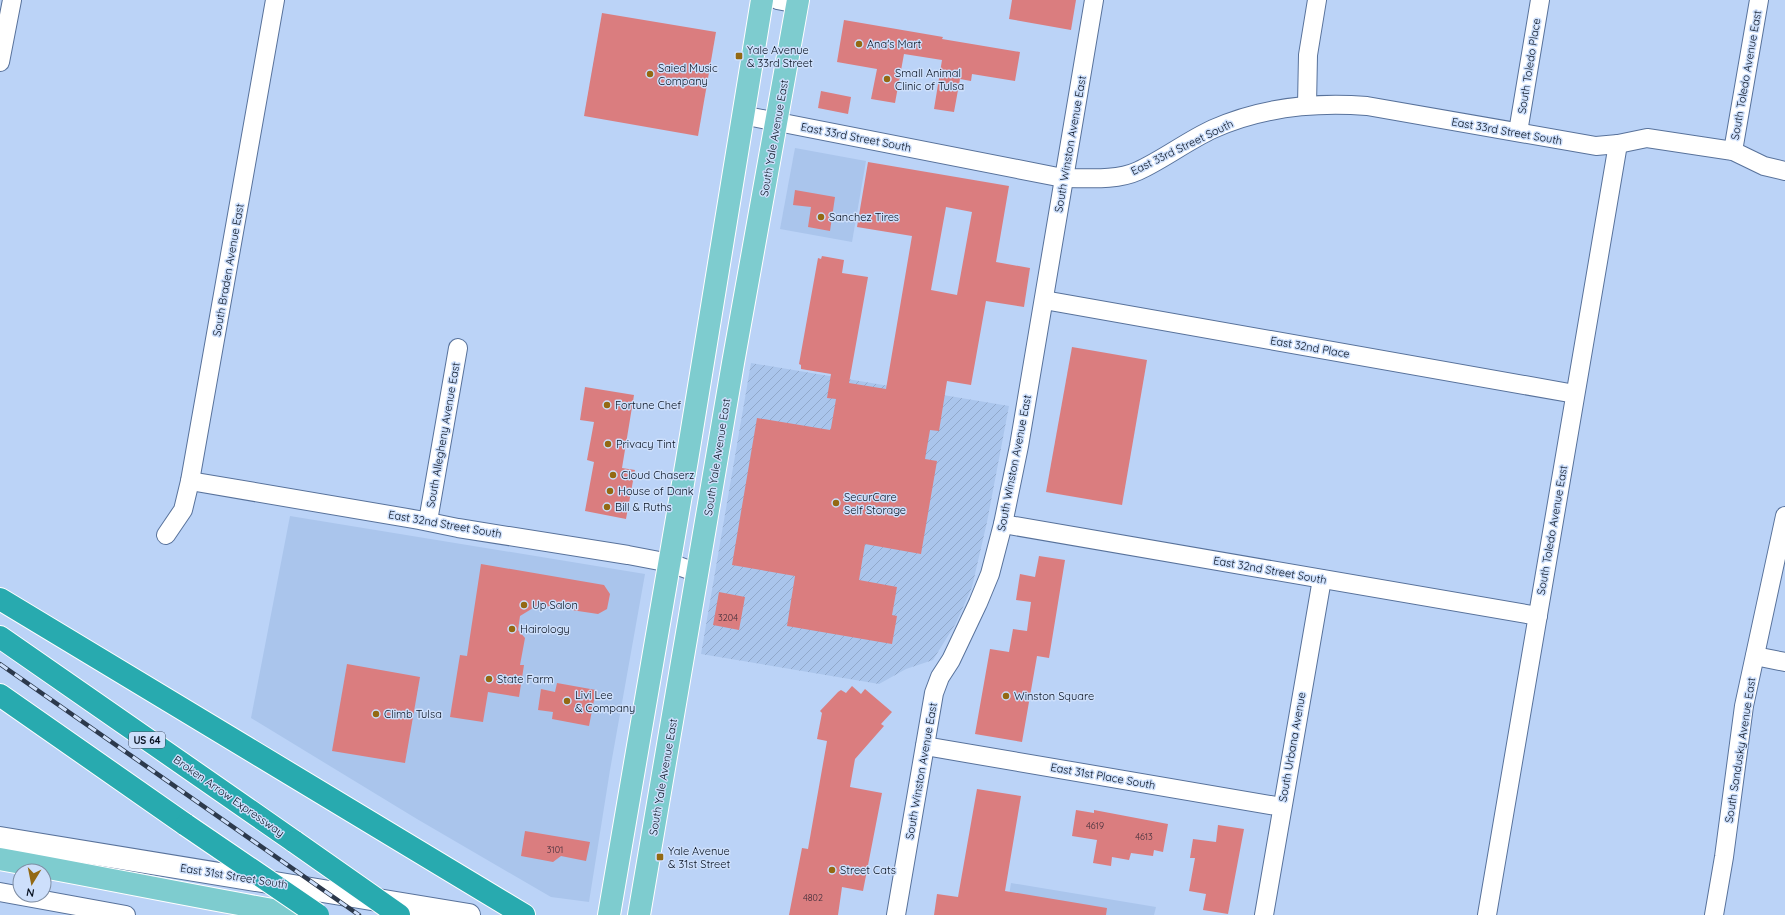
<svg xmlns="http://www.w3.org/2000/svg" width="1785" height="915" font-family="Quicksand,sans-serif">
<defs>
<pattern id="industrial-furrows" width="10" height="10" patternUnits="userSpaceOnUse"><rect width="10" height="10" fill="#aac5ec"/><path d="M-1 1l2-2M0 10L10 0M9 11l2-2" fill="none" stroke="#91a8ca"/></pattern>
</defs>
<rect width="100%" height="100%" fill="#bbd3f7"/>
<!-- built -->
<g fill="#aac5ec">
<polygon points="795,148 866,161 852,242 780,229"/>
<polygon points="290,516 645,574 610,770 589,902 551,897 417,819 251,718"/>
<polygon points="1011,883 1156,907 1154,915 1006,915"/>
</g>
<!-- industrial -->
<polygon fill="url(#industrial-furrows)" points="751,363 1009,406 987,522 972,587 956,623 933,660 906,669 879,684 701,654"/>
<!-- building -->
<g fill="#da7d7f" fill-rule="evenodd">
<polygon points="1012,0 1076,0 1071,30 1009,19"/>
<polygon points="602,13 716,32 698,136 584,116"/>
<polygon points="844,20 943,37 942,39 1020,52 1015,81 972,74 971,81 960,79 954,112 934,109 942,60 904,54 895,103 871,99 877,69 837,62"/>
<polygon points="821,91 851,97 848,114 818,108"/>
<path d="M868,162L1009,186L996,262L1030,268L1024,307L986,301L971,385L947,381L939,431L930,430L925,459L937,461L921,554L865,544L859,580L897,587L892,615L897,616L892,644L787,626L795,576L732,565L757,418L830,430L831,428L836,399L827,398L831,374L801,369V365L799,364L818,258L821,259L822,256L844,260L842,273L868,277L849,383L886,389L912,236L857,227ZM946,207L972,212L957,295L931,290Z"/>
<polygon points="795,190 835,197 830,231 808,227 811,207 793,205"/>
<polygon points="1072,347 1147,360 1122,505 1046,492"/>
<polygon points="585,387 634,395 622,468 635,470 626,519 585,511 594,462 587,460 594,422 580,420"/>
<polygon points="1039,556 1065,560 1049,658 1037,656 1022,742 975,734 990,649 1009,652 1013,629 1027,631 1031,602 1016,600 1020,574 1035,577"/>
<polygon points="481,564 604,585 610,594 607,609 598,614 538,605 520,616 518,630 525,638 520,665 524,665 519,697 488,692 483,722 450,717 460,655 467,656"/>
<polygon points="719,592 745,597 739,630 713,625"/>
<polygon points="347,664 420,677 405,763 332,751"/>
<polygon points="557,683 596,690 589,726 552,719 553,712 538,710 541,689 555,692"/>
<polygon points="852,686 861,694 865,689 892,712 881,724 884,726 855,759 850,787 882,793 863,891 842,887 838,915 789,915 802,848 808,849 827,741 817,739 822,713 820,711 838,692 841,690 846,693"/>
<polygon points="977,789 1021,796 1005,891 1107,908 1106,915 934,915 937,894 958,897"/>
<polygon points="1076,810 1094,813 1094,810 1168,824 1163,852 1154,850 1153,856 1131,853 1129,860 1112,857 1111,866 1093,863 1097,840 1072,836"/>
<polygon points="1218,825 1244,829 1228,914 1203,910 1206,894 1189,891 1195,858 1190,858 1193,839 1216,842"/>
<polygon points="525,831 590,842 586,861 561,856 553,862 521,856"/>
</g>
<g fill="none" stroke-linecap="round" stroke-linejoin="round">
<!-- minor casing -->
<g stroke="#58729b" stroke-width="20">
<g id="minor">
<polyline points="777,0 798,4"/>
<polyline points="0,62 12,0"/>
<polyline points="1307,105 1308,55 1317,0"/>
<path d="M742,115L1063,178C1088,178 1116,181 1138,171C1164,159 1187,141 1213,129C1262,107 1314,102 1367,106L1596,146L1618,144L1647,138L1733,151L1764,166L1785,171"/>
<polyline points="1518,132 1540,0"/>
<polyline points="1733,151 1759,0"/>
<polyline points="1044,300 1575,394"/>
<polyline points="190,481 419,520 458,528 628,555 670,563 698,573"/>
<polyline points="428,521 458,348"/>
<polyline points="1003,524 1538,616"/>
<polyline points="166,535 183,510 190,481 275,0"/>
<polyline points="1755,656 1785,662"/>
<polyline points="925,746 1282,807"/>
<polyline points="0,892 126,915"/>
<polyline points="896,915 934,693 940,677 951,660 978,603 990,574 1003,524 1019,446 1094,0"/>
<polyline points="1264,915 1322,579"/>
<polyline points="1487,915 1618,144"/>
<polyline points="1714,915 1724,857 1744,706 1785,516"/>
</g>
</g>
<!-- secondary casing -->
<g stroke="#58729b" stroke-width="24">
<polyline id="secondary" points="0,838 469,915"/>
</g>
<!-- primary casing -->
<g stroke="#fff" stroke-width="24">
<g id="primary">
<path d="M0,859C101,877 201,898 301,915"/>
<polyline points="609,915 687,460 762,0"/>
<polyline points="639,915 733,363 798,0"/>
</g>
</g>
<!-- motorway casing -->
<g stroke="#fff" stroke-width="24">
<g id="motorway">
<polyline points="0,599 524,915"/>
<polyline points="0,637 295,842"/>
<polyline points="0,695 186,825"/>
</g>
</g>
<!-- minor -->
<use href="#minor" stroke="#fff" stroke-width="18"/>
<!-- secondary -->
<use href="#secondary" stroke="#fff" stroke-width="22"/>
<!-- primary -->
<use href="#primary" stroke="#7ecccf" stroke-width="22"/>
<!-- motorway -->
<use href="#motorway" stroke="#28aaaf" stroke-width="22"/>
<!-- rail casing -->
<g stroke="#2c394c" stroke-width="4.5">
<polyline id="rail" points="0,664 359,915"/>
</g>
<!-- rail -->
<use href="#rail" stroke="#cddffb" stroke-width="3" stroke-dasharray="9" stroke-linecap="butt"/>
<!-- motorway-bridge casing -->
<g stroke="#fff" stroke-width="24" stroke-linecap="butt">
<g id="motorway-bridge">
<polyline points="186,825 318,915"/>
<polyline points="295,842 399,915"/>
</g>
</g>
<!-- motorway-bridge -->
<use href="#motorway-bridge" stroke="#28aaaf" stroke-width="22"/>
</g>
<!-- markers -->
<g fill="#936913" stroke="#cddffb" stroke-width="1.5">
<circle cx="859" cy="44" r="4"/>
<rect x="735" y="52" width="8" height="8" rx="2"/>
<circle cx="650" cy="74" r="4"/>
<circle cx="887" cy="79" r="4"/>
<circle cx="821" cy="217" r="4"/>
<circle cx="607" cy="405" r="4"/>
<circle cx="608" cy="444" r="4"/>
<circle cx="613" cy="475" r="4"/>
<circle cx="610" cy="491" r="4"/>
<circle cx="836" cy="503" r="4"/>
<circle cx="607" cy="507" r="4"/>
<circle cx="524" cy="605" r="4"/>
<circle cx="512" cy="629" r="4"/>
<circle cx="489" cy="679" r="4"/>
<circle cx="1006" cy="696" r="4"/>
<circle cx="567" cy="701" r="4"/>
<circle cx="376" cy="714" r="4"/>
<rect x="656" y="853" width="8" height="8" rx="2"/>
<circle cx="832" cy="870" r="4"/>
</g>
<g text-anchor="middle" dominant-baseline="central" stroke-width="3" stroke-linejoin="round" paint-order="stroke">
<!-- number labels -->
<g font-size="9" fill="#3c2c38">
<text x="728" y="617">3204</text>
<text x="1095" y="825">4619</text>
<text x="1144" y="836">4613</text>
<text x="555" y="849">3101</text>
<text x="813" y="897">4802</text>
</g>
<!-- shield labels -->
<rect fill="#cddffb" stroke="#424f62" stroke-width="1" x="129" y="732" width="36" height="16" rx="3"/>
<g font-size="10" font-weight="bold" fill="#071120">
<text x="147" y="740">US 64</text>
</g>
<!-- poi labels -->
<g font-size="11" fill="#071120" stroke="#cddffb" text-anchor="start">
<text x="867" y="44">Ana's Mart</text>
<text x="747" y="50">Yale Avenue<tspan x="747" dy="13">&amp; 33rd Street</tspan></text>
<text x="658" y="68">Saied Music<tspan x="658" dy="13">Company</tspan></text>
<text x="895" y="73">Small Animal<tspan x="895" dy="13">Clinic of Tulsa</tspan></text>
<text x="829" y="217">Sanchez Tires</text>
<text x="615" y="405">Fortune Chef</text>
<text x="616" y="444">Privacy Tint</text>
<text x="621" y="475">Cloud Chaserz</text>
<text x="618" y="491">House of Dank</text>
<text x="844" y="497">SecurCare<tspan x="844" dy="13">Self Storage</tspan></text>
<text x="615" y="507">Bill &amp; Ruths</text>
<text x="532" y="605">Up Salon</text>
<text x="520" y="629">Hairology</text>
<text x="497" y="679">State Farm</text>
<text x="575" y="695">Livi Lee<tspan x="575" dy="13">&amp; Company</tspan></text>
<text x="1014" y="696">Winston Square</text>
<text x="384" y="714">Climb Tulsa</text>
<text x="668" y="851">Yale Avenue<tspan x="668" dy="13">&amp; 31st Street</tspan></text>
<text x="840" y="870">Street Cats</text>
</g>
<!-- street labels -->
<g font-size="11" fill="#071120" stroke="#cddffb">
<text transform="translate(1529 66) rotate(-81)">South Toledo Place</text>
<text transform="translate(1746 75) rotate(-80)">South Toledo Avenue East</text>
<text transform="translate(1507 131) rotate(10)">East 33rd Street South</text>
<text transform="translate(856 137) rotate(11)">East 33rd Street South</text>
<text transform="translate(774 138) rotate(-80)">South Yale Avenue East</text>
<text transform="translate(1070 144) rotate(-80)">South Winston Avenue East</text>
<text transform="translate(1182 147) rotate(-26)">East 33rd Street South</text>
<text transform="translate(228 270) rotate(-80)">South Braden Avenue East</text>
<text transform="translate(1310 347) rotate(10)">East 32nd Place</text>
<text transform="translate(443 435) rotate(-80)">South Allegheny Avenue East</text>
<text transform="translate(717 457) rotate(-81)">South Yale Avenue East</text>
<text transform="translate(1014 463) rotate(-79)">South Winston Avenue East</text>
<text transform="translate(445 524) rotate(10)">East 32nd Street South</text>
<text transform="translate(1552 530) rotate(-80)">South Toledo Avenue East</text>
<text transform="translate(1270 570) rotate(10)">East 32nd Street South</text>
<text transform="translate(1292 747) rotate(-80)">South Urbana Avenue</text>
<text transform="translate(1740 750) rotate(-81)">South Sandusky Avenue East</text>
<text transform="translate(921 771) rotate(-80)">South Winston Avenue East</text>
<text transform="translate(1103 776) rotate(10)">East 31st Place South</text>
<text transform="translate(663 777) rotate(-80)">South Yale Avenue East</text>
<text transform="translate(229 796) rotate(35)">Broken Arrow Expressway</text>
<text transform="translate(234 876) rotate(9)">East 31st Street South</text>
</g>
</g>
<!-- north arrow -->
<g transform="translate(32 883) rotate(190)"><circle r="19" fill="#cddffb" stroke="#7e8da3"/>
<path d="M0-3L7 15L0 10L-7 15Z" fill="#936913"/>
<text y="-6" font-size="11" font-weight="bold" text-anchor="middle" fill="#071120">N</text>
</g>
</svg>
